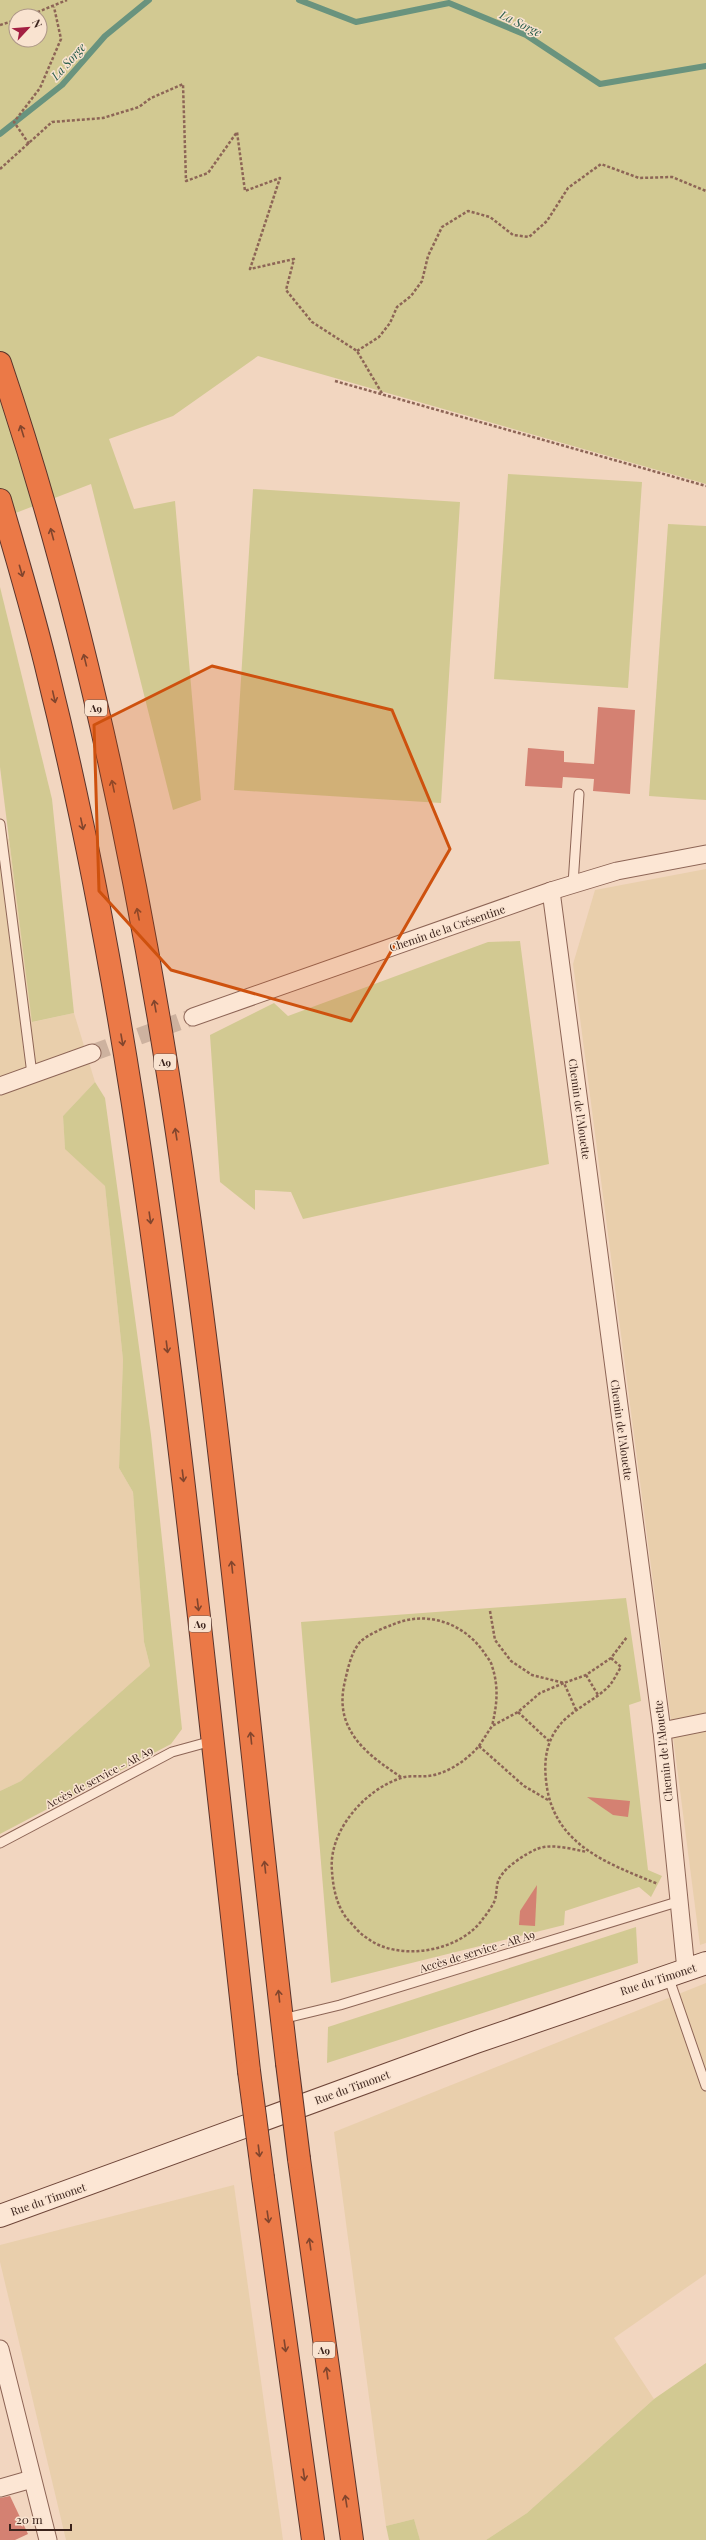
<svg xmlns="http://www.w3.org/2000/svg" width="706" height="2540" font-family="'Playfair Display',serif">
<rect width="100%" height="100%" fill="#f2d6c0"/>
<!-- farmland -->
<g fill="#e9cfac">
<polygon points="0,836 9,839 33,1022 74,1013 95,1082 63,1116 65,1148 105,1186 123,1360 119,1468 133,1492 144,1642 150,1666 21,1781 0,1791"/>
<polygon points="706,869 706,1943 700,1945 573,964 595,890"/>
<polygon points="706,1983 706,2274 614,2338 654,2399 527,2513 486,2540 420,2540 414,2519 386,2526 334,2132"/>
<polygon points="234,2185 283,2540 66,2540 0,2262 0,2245"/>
</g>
<!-- green -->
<g fill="#d2c992" fill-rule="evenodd">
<path d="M0,0H706V484L258,356L173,416L109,439L134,509L175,501L201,800L173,810L91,484L0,519ZM16,16H40V40H16Z"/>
<polygon points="508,474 642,482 628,688 494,679"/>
<polygon points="253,489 460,502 441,803 234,790"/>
<polygon points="668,524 706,526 706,800 649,796"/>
<polygon points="0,587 52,799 74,1013 32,1022 0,767"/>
<polygon points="520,941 549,1164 303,1219 291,1192 255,1190 255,1210 220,1182 210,1035 274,1003 288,1016 488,942"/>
<polygon points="95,1082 105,1098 151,1435 182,1729 171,1744 0,1834 0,1791 21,1781 150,1666 144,1642 133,1492 119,1468 123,1360 105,1186 65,1149 63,1116"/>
<polygon points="626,1598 641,1701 629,1705 648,1870 662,1876 651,1897 639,1887 565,1911 564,1925 331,1983 301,1622"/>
<polygon points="636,1927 638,1963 327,2063 328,2027"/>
<polygon points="706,2363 706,2540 486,2540 527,2513 654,2399"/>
<polygon points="414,2519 420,2540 389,2540 386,2526"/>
</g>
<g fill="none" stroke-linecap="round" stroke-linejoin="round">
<!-- stream -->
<g stroke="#69937e" stroke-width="6">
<polyline points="299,0 356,22 449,3 526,35 600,84 706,66"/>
<polyline points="0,134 62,85 105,36 149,0"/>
</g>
</g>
<!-- building -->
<g fill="#d48172">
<polygon points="598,707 635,710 630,794 593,791 594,779 563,777 562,788 525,786 528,748 564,751 564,762 594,764"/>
<polygon points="587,1797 630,1801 628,1817 613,1815"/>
<polygon points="537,1885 535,1926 519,1925 520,1911"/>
<polygon points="10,2496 28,2534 15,2540 0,2540 0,2498"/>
</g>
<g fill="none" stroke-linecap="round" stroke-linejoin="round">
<!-- minor-tunnel -->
<polyline stroke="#cdb29f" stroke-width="17" stroke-dasharray="17 8" stroke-linecap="butt" points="92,1053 193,1017"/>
<!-- service casing -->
<g stroke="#8d6556" stroke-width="11">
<g id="service">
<polyline points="0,824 32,1074"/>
<polyline points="573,884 579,794"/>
<polyline points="0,1843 172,1752 212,1741"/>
<polyline points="668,1976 706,2086"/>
<polyline points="282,2019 340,2005 677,1902"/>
</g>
</g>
<!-- minor casing -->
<g stroke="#8d6556" stroke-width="19">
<g id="minor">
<polyline points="551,891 662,1731 686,1970"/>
<polyline points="193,1017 551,891 617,871 706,854"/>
<polyline points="0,1086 92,1053"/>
<polyline points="662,1731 706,1722"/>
<polyline points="0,2349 48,2540"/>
<polyline points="0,2488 32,2479"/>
</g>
</g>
<!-- secondary casing -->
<g stroke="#6f4639" stroke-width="24">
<polyline id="secondary" points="0,2216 476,2042 706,1963"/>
</g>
<!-- motorway casing -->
<g stroke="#5b342b" stroke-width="24">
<g id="motorway">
<path d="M0,363C184,907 220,1495 287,2063"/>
<path d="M0,500C17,559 35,618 49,678C118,957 156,1244 189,1530C210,1710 229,1890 249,2071"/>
<polyline points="299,2159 352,2540"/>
<polyline points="263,2178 313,2540"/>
</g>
</g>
<!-- path -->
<g stroke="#8d6556" stroke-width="2.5" stroke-dasharray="3 2" stroke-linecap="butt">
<polyline points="28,16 67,0"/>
<polyline points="0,25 16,20"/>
<polyline points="29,144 14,122 40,88 61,39 54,7"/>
<polyline points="0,169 52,122 103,118 139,107 151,98 183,84 186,181 208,173 237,132 245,191 280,178 250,269 294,259 286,290 312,322 357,351 383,395"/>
<polyline points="357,351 379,337 390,323 397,307 411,296 422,281 428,256 442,227 468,211 490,217 513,235 529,237 547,221 568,188 601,164 639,178 672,177 706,191"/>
<polyline points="335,381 706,486"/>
<polyline points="490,1611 495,1640 511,1661 532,1675 564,1683 586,1675 611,1658 627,1637"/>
<path d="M611,1658L621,1667C617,1673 614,1680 610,1685C594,1702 569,1710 556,1730C546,1745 544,1762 546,1780C552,1844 606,1863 658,1884"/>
<polyline points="586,1675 598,1695"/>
<polyline points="518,1712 549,1741"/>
<polyline points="479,1746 492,1726 518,1712 540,1693 564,1683 576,1710"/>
<path d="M401,1777C366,1754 333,1729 345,1681C348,1668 351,1653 360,1642C367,1635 383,1628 392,1625C425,1610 462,1622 483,1651C486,1656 491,1661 492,1666C499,1687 497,1705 492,1726"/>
<path d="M548,1800L524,1786L479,1746C467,1760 447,1774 428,1776C419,1777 409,1775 401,1778C364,1790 328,1832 332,1871C333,1888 337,1908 349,1921C355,1927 360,1934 367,1938C398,1962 459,1952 482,1920C486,1915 492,1907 495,1900C497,1893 496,1885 499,1879C505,1867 525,1854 537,1849C552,1843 571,1849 587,1852"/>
</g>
<!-- service -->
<use href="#service" stroke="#fce6d4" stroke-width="9"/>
<!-- minor -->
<use href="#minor" stroke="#fce6d4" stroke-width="17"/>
<!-- secondary -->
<use href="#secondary" stroke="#fce6d4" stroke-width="22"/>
<!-- motorway -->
<use href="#motorway" stroke="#eb7947" stroke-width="22"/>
<!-- motorway-bridge casing -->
<g stroke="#5b342b" stroke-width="24" stroke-linecap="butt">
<g id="motorway-bridge">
<polyline points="287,2063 299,2159"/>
<polyline points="249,2071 263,2178"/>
</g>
</g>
<!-- motorway-bridge -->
<use href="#motorway-bridge" stroke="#eb7947" stroke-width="22"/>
</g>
<!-- one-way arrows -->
<defs><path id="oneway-shaft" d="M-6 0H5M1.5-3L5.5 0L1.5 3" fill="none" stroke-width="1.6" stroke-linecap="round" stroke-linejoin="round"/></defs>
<g stroke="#81452d">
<use href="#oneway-shaft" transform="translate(22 431) rotate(-107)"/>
<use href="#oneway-shaft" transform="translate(52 534) rotate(-105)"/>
<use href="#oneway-shaft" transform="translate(21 571) rotate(74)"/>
<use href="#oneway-shaft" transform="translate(85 660) rotate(-104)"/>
<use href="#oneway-shaft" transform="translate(54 697) rotate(77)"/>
<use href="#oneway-shaft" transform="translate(113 786) rotate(-102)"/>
<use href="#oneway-shaft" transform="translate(82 824) rotate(78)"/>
<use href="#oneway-shaft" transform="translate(138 914) rotate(-101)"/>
<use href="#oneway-shaft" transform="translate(155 1006) rotate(-100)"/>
<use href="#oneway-shaft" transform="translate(122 1040) rotate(80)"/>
<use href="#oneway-shaft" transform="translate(176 1134) rotate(-99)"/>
<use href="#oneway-shaft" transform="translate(150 1218) rotate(82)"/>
<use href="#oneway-shaft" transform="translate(167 1347) rotate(83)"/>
<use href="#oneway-shaft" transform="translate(183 1476) rotate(83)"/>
<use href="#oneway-shaft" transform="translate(232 1567) rotate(-96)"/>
<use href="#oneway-shaft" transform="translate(198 1605) rotate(83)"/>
<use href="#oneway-shaft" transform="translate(251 1738) rotate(-96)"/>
<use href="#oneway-shaft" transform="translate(265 1867) rotate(-96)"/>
<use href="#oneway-shaft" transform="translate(279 1996) rotate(-96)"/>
<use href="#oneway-shaft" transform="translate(259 2151) rotate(83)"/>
<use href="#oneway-shaft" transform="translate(268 2217) rotate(82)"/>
<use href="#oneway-shaft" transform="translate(310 2244) rotate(-98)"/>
<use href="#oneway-shaft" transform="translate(285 2346) rotate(82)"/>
<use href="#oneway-shaft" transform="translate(327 2373) rotate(-98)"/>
<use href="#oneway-shaft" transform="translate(304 2475) rotate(82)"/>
<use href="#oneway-shaft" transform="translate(346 2501) rotate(-99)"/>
</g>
<!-- marked area -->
<path fill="#ce510e" fill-opacity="0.2" stroke="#ce510e" stroke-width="3" stroke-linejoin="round" d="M212,666L392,710L450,849L351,1021L171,970L99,891L94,725Z"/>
<g text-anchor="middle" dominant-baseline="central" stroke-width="3" stroke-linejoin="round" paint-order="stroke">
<!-- shield labels -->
<g fill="#f9e3d0" stroke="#745d52" stroke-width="1">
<rect x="85" y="700" width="22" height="16" rx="3"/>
<rect x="154" y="1054" width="22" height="16" rx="3"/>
<rect x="189" y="1616" width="22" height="16" rx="3"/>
<rect x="313" y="2342" width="22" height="16" rx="3"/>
</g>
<g font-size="10" font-weight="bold" fill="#3b231c">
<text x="96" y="708">A9</text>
<text x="165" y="1062">A9</text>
<text x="200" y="1624">A9</text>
<text x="324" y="2350">A9</text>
</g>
<!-- street labels -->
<g font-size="11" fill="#3b231c" stroke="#f9e3d0">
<text transform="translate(447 928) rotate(-19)">Chemin de la Crésentine</text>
<text transform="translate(580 1109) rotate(82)">Chemin de l'Alouette</text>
<text transform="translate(622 1430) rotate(82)">Chemin de l'Alouette</text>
<text transform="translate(663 1751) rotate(-96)">Chemin de l'Alouette</text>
<text transform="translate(99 1777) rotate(-28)">Accès de service - AR A9</text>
<text transform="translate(477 1951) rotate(-17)">Accès de service - AR A9</text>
<text transform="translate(658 1979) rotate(-18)">Rue du Timonet</text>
<text transform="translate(352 2087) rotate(-20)">Rue du Timonet</text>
<text transform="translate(48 2199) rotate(-19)">Rue du Timonet</text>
</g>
<!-- water labels -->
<g font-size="12" font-style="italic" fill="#295d4c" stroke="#f9e3d0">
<text transform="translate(521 23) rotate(26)">La Sorge</text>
<text transform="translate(68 61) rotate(-48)">La Sorge</text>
</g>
</g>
<!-- north arrow -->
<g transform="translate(28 28) rotate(64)"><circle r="19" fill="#f9e3d0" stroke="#ad9688"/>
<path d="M0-3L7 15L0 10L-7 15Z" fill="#a31f42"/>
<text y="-6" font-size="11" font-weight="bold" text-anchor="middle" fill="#3b231c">N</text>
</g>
<!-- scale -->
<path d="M10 2524v6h61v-6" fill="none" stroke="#3b231c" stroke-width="2"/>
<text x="16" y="2524" font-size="12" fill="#3b231c" stroke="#f9e3d0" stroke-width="3" paint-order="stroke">20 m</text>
</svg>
